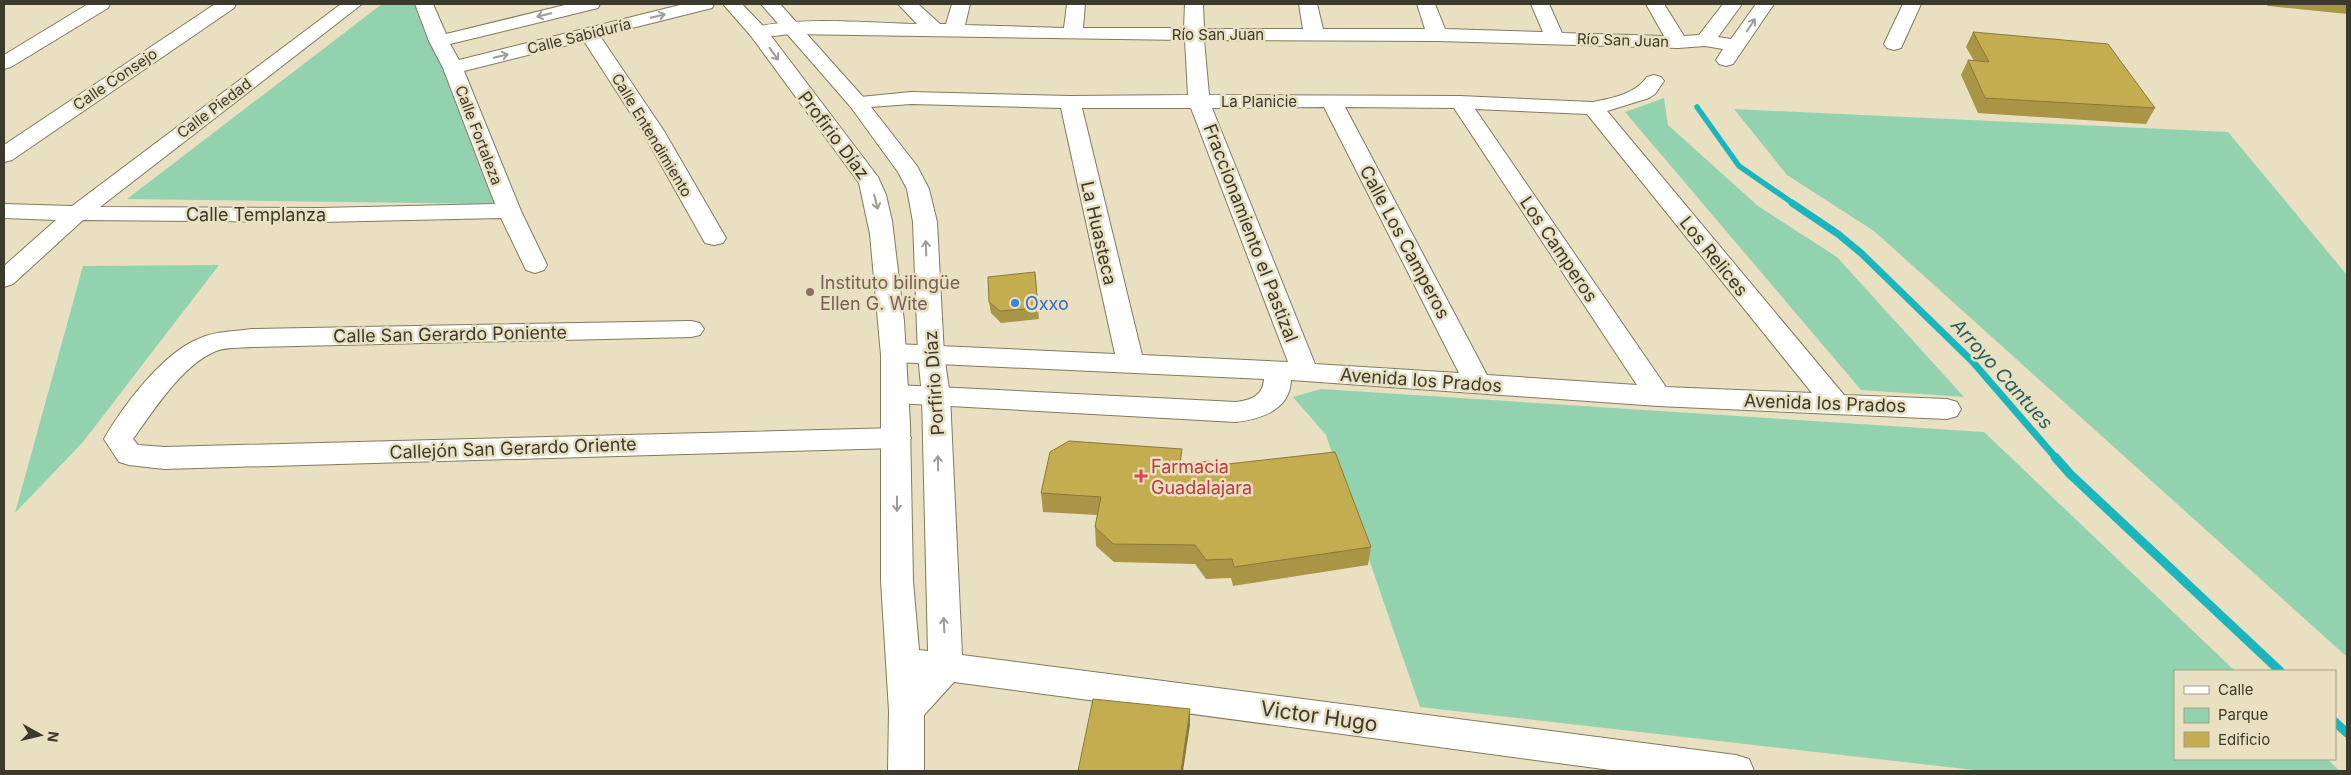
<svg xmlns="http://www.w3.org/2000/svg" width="2351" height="775" font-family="Inter,sans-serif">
<rect width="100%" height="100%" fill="#e8e0c1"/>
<!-- green -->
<g fill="#93d2ae">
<polygon points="382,4 416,4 500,204 127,199"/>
<polygon points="1664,98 1668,125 1758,206 1837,257 1964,397 1861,390 1625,112"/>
<polygon points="1734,109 2228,132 2347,275 2347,657 1874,231 1787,175"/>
<polygon points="219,265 83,442 15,513 83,266"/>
<polygon points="1321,389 1984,432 2235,671 2175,671 2175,759 2327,759 2340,771 1983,771 1420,707 1326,435 1293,397"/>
</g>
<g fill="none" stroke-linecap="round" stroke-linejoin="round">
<!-- stream-far2 -->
<polyline stroke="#1bb6bd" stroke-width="5.5" points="1697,107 1739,166 1794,204"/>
<!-- stream-far1 -->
<polyline stroke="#1bb6bd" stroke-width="7" points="1792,203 1838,234 1861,253 1972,361 2056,458"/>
<!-- stream -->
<g stroke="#1bb6bd" stroke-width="9">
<polyline points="2055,457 2070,474 2280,671"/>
<polyline points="2335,722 2347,733"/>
</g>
<!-- minor casing -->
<g stroke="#817a5e" stroke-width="2">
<g id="minor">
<polygon points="88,4 110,4 108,8 11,67 4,69 4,55"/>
<polygon points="215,4 236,4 234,8 12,160 4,162 4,145"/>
<polygon points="341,4 362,4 100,207 320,208 495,204 443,68 429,41 415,4 433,4 446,34 569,4 600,4 598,8 450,44 459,60 684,4 714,4 712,8 600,36 664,131 726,238 723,243 714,245 705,243 642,131 584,41 464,71 521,211 547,265 544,270 535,273 526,270 501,218 320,222 83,220 13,284 4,287 4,266 56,220 4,218 4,204 72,206"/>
<path d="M898,4H918L940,24H946L952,4H970L965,25L1064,28L1067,4H1085L1083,28H1184L1185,4H1203L1204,29H1303L1299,4H1317L1323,29H1425L1417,4H1435L1445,29L1543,32L1531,4H1549L1562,33L1664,36L1646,4H1664L1684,36L1699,35L1723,4H1742L1718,37L1731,39L1756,4H1774L1733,64L1726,66L1719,64L1716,60L1723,49L1705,46L1678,48L1437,41L1204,40L1209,95L1460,96L1593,102C1613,98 1635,94 1647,77L1654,75L1661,77L1664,81L1655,94L1649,98L1607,111L1844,395L1947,399L1957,402L1961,409L1957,416L1947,419L1658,406L1291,380C1290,410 1261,419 1236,422L896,403L886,401L882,394L886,387L896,385L1236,402C1251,400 1263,396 1264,379L895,362L886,359L882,353L886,347L895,344L1115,354L1061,108L911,104L857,108L850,106L847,102L850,98L911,92L1070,96L1188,95L1185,40L790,34L758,38L751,36L748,32L751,28C799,16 867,23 917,24ZM1324,107L1459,373L1315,364L1212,108ZM1345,107L1454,108L1637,385L1487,375ZM1082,108H1191L1288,362L1142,355ZM1475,109L1587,114L1812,393L1666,387Z"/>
<polygon points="1903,4 1921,4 1901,48 1894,50 1887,48 1884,44"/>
<path d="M691,321L700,323L704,329L700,335L691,337L251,347C240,348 226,347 216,351C182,365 154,410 133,439L138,445L164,447L897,428L907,431L911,438L907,445L897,448L164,469L129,465L119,462L104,439C123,406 162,354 198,339C214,331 233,332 251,329Z"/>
</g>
</g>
<!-- tertiary casing -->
<g stroke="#817a5e" stroke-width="2">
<polygon id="tertiary" points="723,4 742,4 765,28 878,177 886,195 892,221 904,321 910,424 913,581 919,650 928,651 922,396 918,355 913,222 907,189 898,172 850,106 761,4 780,4 864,98 917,166 929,189 937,222 944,355 950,396 962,655 1736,755 1749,759 1754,771 1618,771 954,682 924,715 924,771 888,771 889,711 881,581 881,355 870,234 859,183 751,36"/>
</g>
<!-- minor -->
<use href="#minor" fill="#fff" fill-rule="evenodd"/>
<!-- tertiary -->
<use href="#tertiary" fill="#fff" fill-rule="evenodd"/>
</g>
<!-- wall -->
<g fill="#a99545">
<polygon points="2265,4 2347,4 2347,14 2268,6"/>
<polygon points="1973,32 2155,108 2146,124 1978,113 1961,75 1968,60 1974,61 1966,47"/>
<polygon points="1035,272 1039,319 1001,323 991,313 989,302"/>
<polygon points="1182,464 1210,466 1371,547 1368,565 1233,586 1231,578 1206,579 1195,564 1114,562 1096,546 1095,527 1097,515 1043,512 1041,493"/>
</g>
<!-- shaded-wall -->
<polygon fill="#897938" points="1190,709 1190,725 1183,771 1181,771"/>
<!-- building -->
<g fill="#c4ad50" stroke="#897938">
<polygon points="1973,32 2108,44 2155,108 1985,98 1968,60 1989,62"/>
<polygon points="1035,272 1038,308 1000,311 989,302 988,277"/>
<polygon points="1069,441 1182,449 1180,464 1210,461 1210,466 1335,452 1371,547 1234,567 1232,559 1206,560 1195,545 1113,544 1095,527 1101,497 1041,493 1050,452"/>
<polygon points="1093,699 1190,709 1181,771 1078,771"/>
</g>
<!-- one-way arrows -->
<defs><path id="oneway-shaft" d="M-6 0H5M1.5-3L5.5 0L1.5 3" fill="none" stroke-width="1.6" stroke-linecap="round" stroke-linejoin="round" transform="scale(1.25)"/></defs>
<g stroke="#9e9c96">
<use href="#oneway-shaft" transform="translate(544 15) rotate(166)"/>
<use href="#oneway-shaft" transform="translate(658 16) rotate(-14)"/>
<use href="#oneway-shaft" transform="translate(1751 25) rotate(-56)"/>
<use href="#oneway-shaft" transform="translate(774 54) rotate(54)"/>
<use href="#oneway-shaft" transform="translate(501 56) rotate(-14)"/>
<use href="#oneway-shaft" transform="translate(876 202) rotate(76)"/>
<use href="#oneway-shaft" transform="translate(926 248) rotate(-92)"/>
<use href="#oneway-shaft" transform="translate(938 463) rotate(-91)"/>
<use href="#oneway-shaft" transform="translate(897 504) rotate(90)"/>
<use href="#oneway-shaft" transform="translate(944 625) rotate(-93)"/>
</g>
<!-- markers -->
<circle fill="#8d6e63" stroke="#e8e0c1" stroke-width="2" cx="810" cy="292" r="5"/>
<circle fill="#3f7fe0" stroke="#e8e0c1" stroke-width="2" cx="1015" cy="303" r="5"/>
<path fill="#e0444e" stroke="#e8e0c1" stroke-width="2" d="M1138.5 468.5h5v5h5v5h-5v5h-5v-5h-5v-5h5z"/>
<g text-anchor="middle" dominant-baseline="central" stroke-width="5" stroke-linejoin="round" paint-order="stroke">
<!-- far-street labels -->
<g font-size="15" fill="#3c392d" stroke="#e8e0c1">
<text x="1218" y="34">Río San Juan</text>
<text transform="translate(579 36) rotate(-14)">Calle Sabiduría</text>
<text transform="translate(1623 40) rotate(2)">Río San Juan</text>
<text transform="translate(115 79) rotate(-34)">Calle Consejo</text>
<text x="1259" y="101">La Planicie</text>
<text transform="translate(214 108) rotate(-37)">Calle Piedad</text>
<text transform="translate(479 135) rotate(69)">Calle Fortaleza</text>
<text transform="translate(652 135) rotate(59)">Calle Entendimiento</text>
</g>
<!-- street labels -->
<g font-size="18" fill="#3c392d" stroke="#e8e0c1">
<text transform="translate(834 135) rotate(53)">Profirio Díaz</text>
<text x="256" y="214">Calle Templanza</text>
<text transform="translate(1099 233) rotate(77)">La Huasteca</text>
<text transform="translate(1251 233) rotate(69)">Fraccionamiento el Pastizal</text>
<text transform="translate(1405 242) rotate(62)">Calle Los Camperos</text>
<text transform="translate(1559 249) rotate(56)">Los Camperos</text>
<text transform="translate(1714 256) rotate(51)">Los Relices</text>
<text transform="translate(450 334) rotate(-1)">Calle San Gerardo Poniente</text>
<text transform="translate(1421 380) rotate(4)">Avenida los Prados</text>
<text transform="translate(934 383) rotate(-94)">Porfirio Díaz</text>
<text transform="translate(1825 403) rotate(2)">Avenida los Prados</text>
<text transform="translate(513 448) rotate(-2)">Callejón San Gerardo Oriente</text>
</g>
<!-- education labels -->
<g font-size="18" fill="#785e54" stroke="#e8e0c1" text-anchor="start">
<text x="820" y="282">Instituto bilingüe<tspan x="820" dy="21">Ellen G. Wite</tspan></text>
</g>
<!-- shop labels -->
<g font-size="18" fill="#366cbe" stroke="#e8e0c1" text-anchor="start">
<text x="1025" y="303">Oxxo</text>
</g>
<!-- health labels -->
<g font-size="18" fill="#be3a42" stroke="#e8e0c1" text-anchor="start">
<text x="1151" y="466">Farmacia<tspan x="1151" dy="21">Guadalajara</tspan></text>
</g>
<!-- water labels -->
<g font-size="19" font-style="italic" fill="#275f62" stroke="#e8e0c1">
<text transform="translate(2002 374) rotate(48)">Arroyo Cantues</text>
</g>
<!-- near-street labels -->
<g font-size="21" fill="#3c392d" stroke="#e8e0c1">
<text transform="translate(1319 716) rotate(8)">Victor Hugo</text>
</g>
</g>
<!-- border -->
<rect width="2351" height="775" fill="none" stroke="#3c392d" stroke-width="10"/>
<!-- legend -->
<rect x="2174" y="670" width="162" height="90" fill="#e8e0c1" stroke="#a39d86"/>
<rect x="2184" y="686" width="25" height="8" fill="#ffffff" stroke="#a39d86"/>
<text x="2218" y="695" font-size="15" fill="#3c392d">Calle</text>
<rect x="2184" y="708" width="25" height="15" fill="#93d2ae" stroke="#a39d86"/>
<text x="2218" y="720" font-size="15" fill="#3c392d">Parque</text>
<rect x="2184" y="732" width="25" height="15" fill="#c4ad50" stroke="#a39d86"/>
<text x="2218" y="745" font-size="15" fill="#3c392d">Edificio</text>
<!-- north arrow -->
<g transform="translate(40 735) rotate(98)" stroke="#e8e0c1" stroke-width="4" paint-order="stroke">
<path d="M0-4L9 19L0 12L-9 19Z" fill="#3c392d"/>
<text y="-8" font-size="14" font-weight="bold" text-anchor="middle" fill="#3c392d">N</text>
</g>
</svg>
